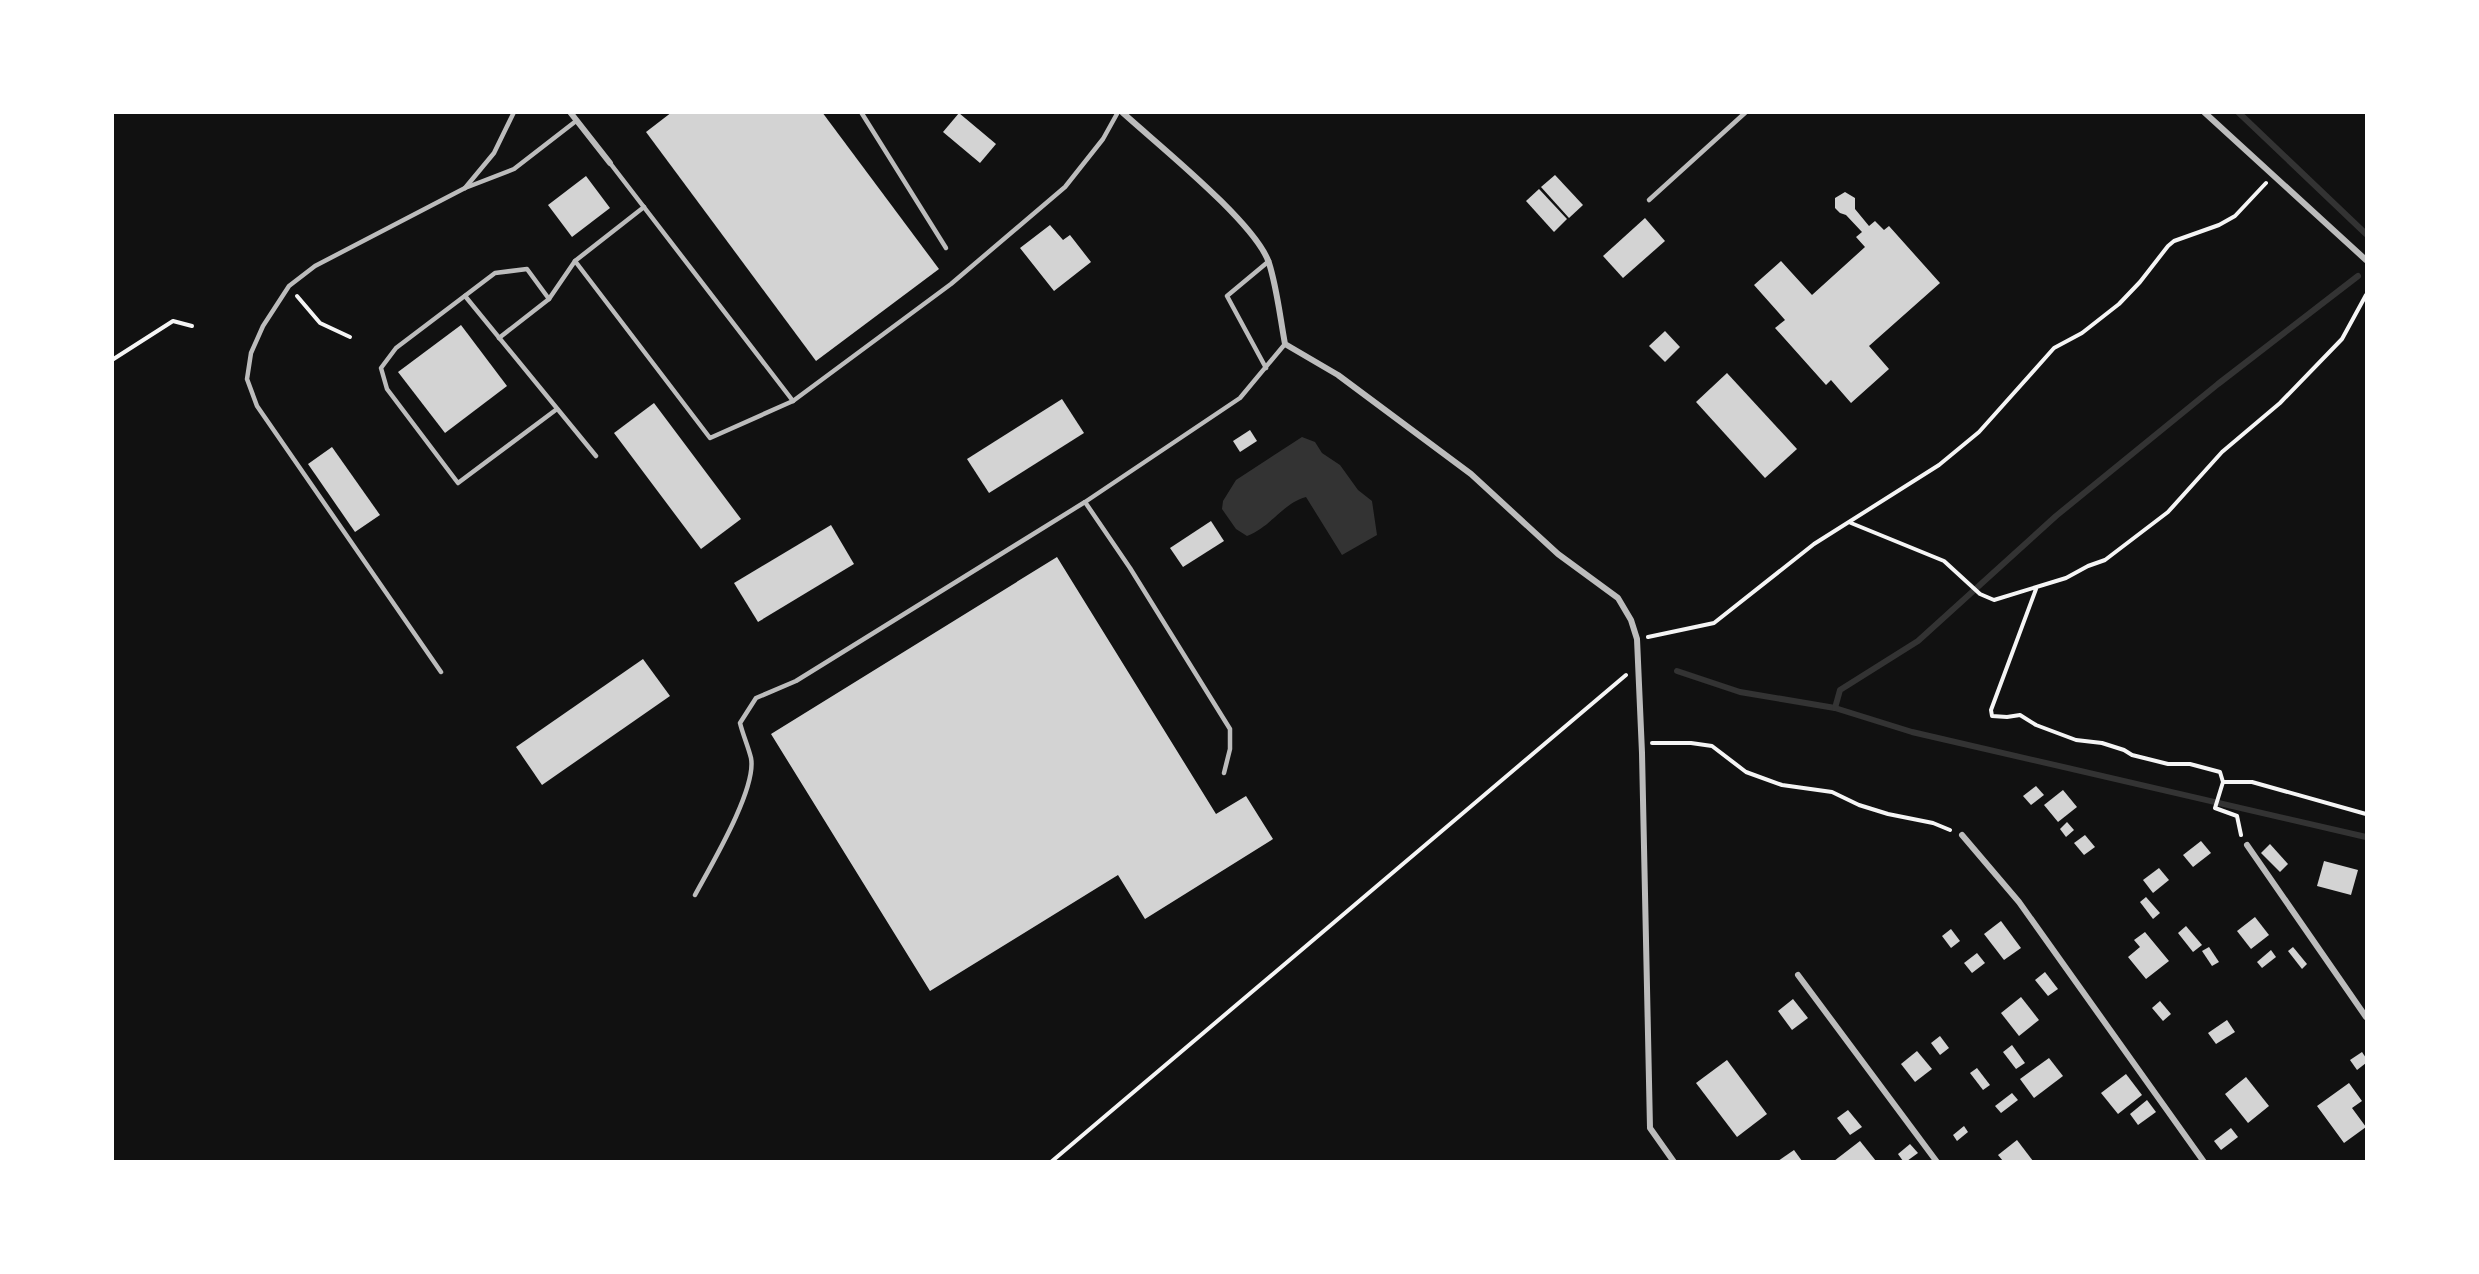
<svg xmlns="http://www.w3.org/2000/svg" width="2479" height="1274" font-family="'Exo 2',sans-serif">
<rect width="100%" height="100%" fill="#111"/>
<!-- water -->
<path fill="#333" d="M1302,437L1315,442L1322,453L1340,465L1358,490L1372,501L1377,535L1342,555L1306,497C1283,503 1272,526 1247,536L1236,529L1222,509L1223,501L1236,480Z"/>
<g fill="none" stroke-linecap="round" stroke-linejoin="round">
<!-- stream -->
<g stroke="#333" stroke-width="6">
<polyline points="2238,112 2366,234"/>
<polyline points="1677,671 1740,692 1835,708 1912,732 2366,837"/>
<polyline points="1835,708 1840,690 1918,641 2056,516 2218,384 2358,276"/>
</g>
</g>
<!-- building -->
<g fill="#d3d3d3">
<polygon points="672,112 822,112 939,269 816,361 646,132"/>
<polygon points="959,113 996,144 980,163 943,132"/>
<polygon points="1555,175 1583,205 1569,218 1541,187"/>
<polygon points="586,176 610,208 572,237 548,205"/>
<polygon points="1539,189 1567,219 1554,232 1526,201"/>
<polygon points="1845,192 1855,198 1855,209 1869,226 1875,221 1884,230 1889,226 1940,283 1869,346 1889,369 1851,403 1831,380 1826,385 1775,328 1785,320 1754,285 1781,261 1812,295 1865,247 1856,237 1862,232 1846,215 1840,213 1835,208 1835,198"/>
<polygon points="1645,218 1665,241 1623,278 1603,256"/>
<polygon points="1050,225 1063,240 1070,235 1091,262 1054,291 1020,248"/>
<polygon points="461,325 507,386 445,433 398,372"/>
<polygon points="1665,331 1680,347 1665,362 1649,346"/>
<polygon points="1727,373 1797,449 1765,478 1696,402"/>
<polygon points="1062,399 1084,433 989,493 967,459"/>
<polygon points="654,403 741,519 701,549 614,433"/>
<polygon points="1250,430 1257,441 1240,452 1233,441"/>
<polygon points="332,447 380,515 355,532 308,464"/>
<polygon points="1211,521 1224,541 1183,567 1170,548"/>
<polygon points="831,525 854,564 758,622 734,583"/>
<polygon points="1057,557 1216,814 1246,796 1273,839 1145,919 1118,875 930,991 771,734"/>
<polygon points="643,659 670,696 542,785 516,747"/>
<polygon points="2036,786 2044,795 2031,805 2023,796"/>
<polygon points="2063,790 2077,807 2058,822 2044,805"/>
<polygon points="2067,822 2074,830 2066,837 2060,829"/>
<polygon points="2085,835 2095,847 2084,855 2074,843"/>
<polygon points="2201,841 2211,853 2193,867 2183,855"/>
<polygon points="2270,844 2288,864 2280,872 2261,853"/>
<polygon points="2324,861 2358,870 2351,895 2317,886"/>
<polygon points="2159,868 2169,880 2153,893 2143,880"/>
<polygon points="2146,897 2160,913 2153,919 2140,902"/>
<polygon points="2255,917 2269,935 2251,949 2237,931"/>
<polygon points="2001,921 2021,948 2004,960 1984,934"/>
<polygon points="2186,926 2202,945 2193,952 2178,933"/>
<polygon points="1951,929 1960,941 1951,948 1942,936"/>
<polygon points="2145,932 2169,961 2146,979 2128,957 2140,947 2134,940"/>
<polygon points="2209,947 2219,962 2212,966 2202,951"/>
<polygon points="2293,947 2307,964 2302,969 2288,951"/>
<polygon points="2271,950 2276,957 2262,968 2257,962"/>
<polygon points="1977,953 1985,963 1972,973 1964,963"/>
<polygon points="2045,972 2058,989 2048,996 2035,980"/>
<polygon points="2021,997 2039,1020 2019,1036 2001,1013"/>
<polygon points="1793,999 1808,1018 1792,1030 1778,1011"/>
<polygon points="2160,1001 2171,1014 2163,1021 2152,1008"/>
<polygon points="2227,1020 2235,1032 2216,1044 2208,1033"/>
<polygon points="1940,1036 1949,1048 1940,1055 1931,1043"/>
<polygon points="2012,1045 2025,1063 2016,1069 2003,1052"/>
<polygon points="1917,1051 1932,1069 1915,1082 1901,1064"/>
<polygon points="2362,1052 2366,1058 2366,1063 2357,1070 2350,1060"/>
<polygon points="2049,1058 2063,1076 2034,1098 2020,1079"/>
<polygon points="1727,1060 1767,1114 1737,1137 1696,1083"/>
<polygon points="1977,1068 1990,1085 1983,1090 1970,1073"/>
<polygon points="2126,1074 2142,1095 2118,1114 2101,1093"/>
<polygon points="2246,1077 2269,1106 2248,1123 2225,1094"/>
<polygon points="2349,1083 2362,1101 2352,1108 2366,1127 2344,1143 2317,1106"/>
<polygon points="2012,1093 2018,1100 2001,1113 1995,1106"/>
<polygon points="2147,1100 2156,1112 2138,1125 2130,1114"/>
<polygon points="1848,1110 1862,1127 1850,1135 1837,1118"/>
<polygon points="1964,1126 1968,1132 1957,1141 1953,1135"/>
<polygon points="2231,1128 2238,1137 2221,1150 2214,1141"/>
<polygon points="2017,1140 2033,1161 2003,1161 1998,1155"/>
<polygon points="1860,1141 1876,1161 1834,1161"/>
<polygon points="1910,1144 1918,1153 1907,1161 1903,1161 1898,1154"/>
<polygon points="1794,1150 1802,1161 1778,1161"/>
</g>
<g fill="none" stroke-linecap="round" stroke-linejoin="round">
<!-- path -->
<g stroke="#f5f5f5" stroke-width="4">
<polyline points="297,296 320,323 350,337"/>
<polyline points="112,360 173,321 192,326"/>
<polyline points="1851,523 1944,561 1980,594 1994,600 2066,578 2088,566 2105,560 2168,512 2222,452 2280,403 2342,339 2366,295"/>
<polyline points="2036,589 1991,710 1992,716 2007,717 2020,715 2036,725 2076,740 2102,743 2124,750 2132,755 2168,764 2190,764 2220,772 2223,782 2215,808 2237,816 2241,835"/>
<polyline points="1648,637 1714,623 1814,544 1939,465 1979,432 2054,348 2082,333 2119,304 2140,282 2168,246 2174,241 2219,225 2235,216 2266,183"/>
<polyline points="1652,743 1691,743 1712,746 1746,772 1782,785 1832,792 1859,805 1888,814 1933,823 1950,830"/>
<polyline points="2223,782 2252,782 2366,814"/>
<polyline points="1051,1162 1626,675"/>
</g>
<!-- service -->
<g stroke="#bcbcbc" stroke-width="4.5">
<polyline points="861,112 946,248"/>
<polyline points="610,163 793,401"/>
<polyline points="465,188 494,153 514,112"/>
<polyline points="1649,200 1746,112"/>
<polyline points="575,261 710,438 793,401 951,284 1065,187 1103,139 1118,112"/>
<polyline points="465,296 596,456"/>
<polyline points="549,299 527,269 495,273 396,348 381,368 387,389 458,483 557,409"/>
<polyline points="499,338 549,299 575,261 644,207"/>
<polyline points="1266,368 1227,296 1269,261"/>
<polyline points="1085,502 1130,568 1230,729 1230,749 1224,773"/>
<polyline points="441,672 257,406 247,379 251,353 263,326 289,286 315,266 465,188 514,169 576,121"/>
<path d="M695,895C710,867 757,789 751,758C748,746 743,735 740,723L756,698L796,681L1085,502L1240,398L1285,344"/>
</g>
<!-- minor -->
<g stroke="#bcbcbc" stroke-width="6">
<polyline points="570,112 610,163"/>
<path d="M1122,112C1157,144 1256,223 1269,263C1277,288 1280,317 1285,344L1338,375L1471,474L1558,554L1618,598L1631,620L1637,639L1642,753L1650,1128L1674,1162"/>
<polyline points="2204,112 2366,260"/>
<polyline points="1962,835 2019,902 2204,1162"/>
<polyline points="2247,845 2366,1017"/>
<polyline points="1798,975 1937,1162"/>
</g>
</g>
<!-- border -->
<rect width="2479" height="1274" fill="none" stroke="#ffffff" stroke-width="228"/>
</svg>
